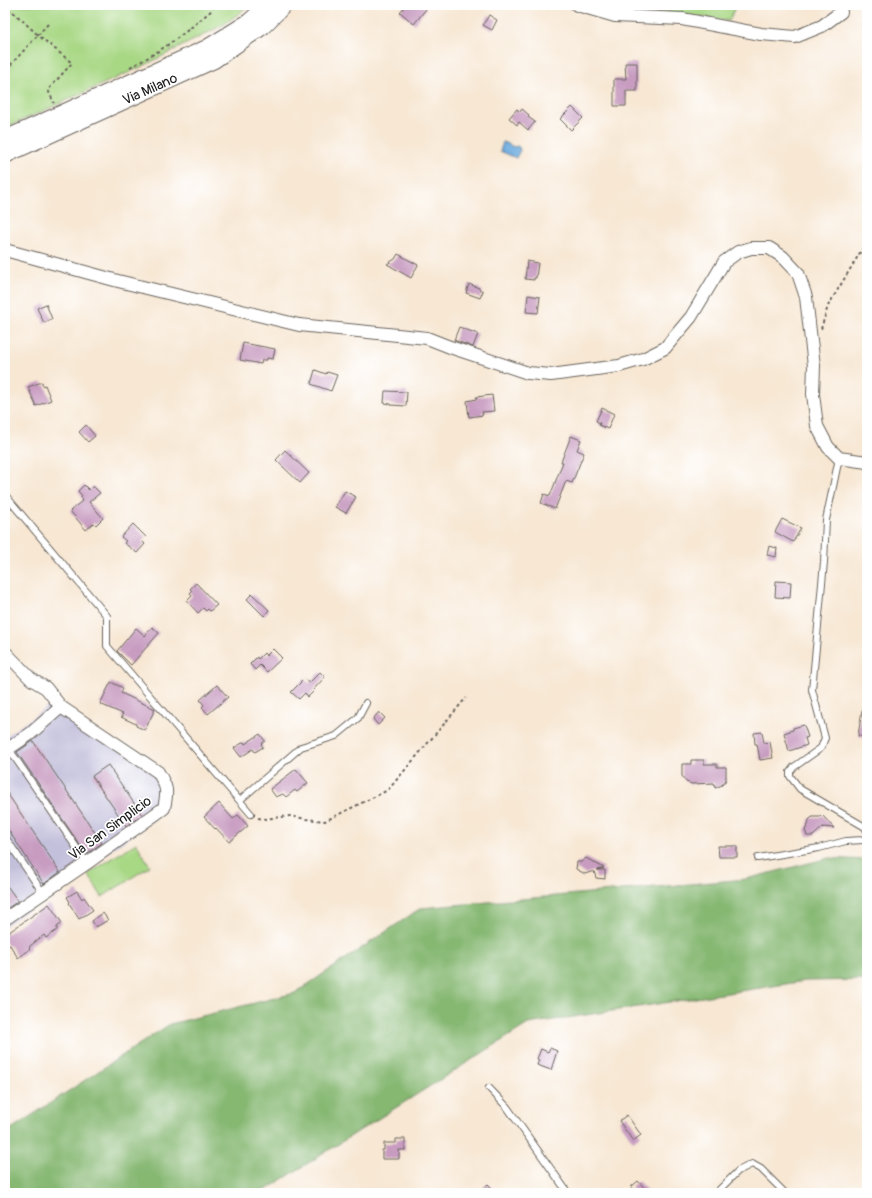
<svg xmlns="http://www.w3.org/2000/svg" width="872" height="1198" font-family="Pangolin,sans-serif">
<rect width="100%" height="100%" fill="#fff"/>
<filter id="ink" filterUnits="userSpaceOnUse"><feTurbulence type="fractalNoise" baseFrequency=".025" numOctaves="2"/><feDisplacementMap in="SourceGraphic" scale="8" xChannelSelector="R" yChannelSelector="G"/><feConvolveMatrix kernelMatrix="1 2 1 2 8 2 1 2 1" color-interpolation-filters="sRGB"/></filter>
<filter id="wash" filterUnits="userSpaceOnUse"><feTurbulence type="fractalNoise" baseFrequency=".012" numOctaves="4" result="noise"/><feDisplacementMap in="SourceGraphic" scale="16" xChannelSelector="R" yChannelSelector="G"/><feGaussianBlur stdDeviation="0.9" result="paint"/><feColorMatrix in="noise" values="0 0 0 0 0 0 0 0 0 0 0 0 0 0 0 0 0 1.4 0 .05"/><feComposite in="paint" operator="in"/></filter>
<g filter="url(#wash)">
<rect width="100%" height="100%" fill="#f7e7d3"/>
<!-- industrial -->
<polygon fill="#c3c0db" points="54,702 168,783 155,819 5,926 5,737"/>
<!-- green -->
<g fill="#a9d885" stroke="#627a50">
<polygon points="5,5 249,5 237,15 223,25 143,66 5,128"/>
<polygon points="611,5 736,5 729,21"/>
<polygon points="136,843 150,866 102,897 88,874"/>
</g>
<!-- forest -->
<polygon fill="#86b872" stroke="#516a47" points="829,858 867,860 867,980 805,981 528,1024 261,1193 5,1193 5,1133 170,1024 295,993 421,908 746,879"/>
<!-- water -->
<polygon fill="#6aabde" stroke="#43647d" points="503,142 514,147 517,146 519,147 520,150 516,158 500,151"/>
<g id="blocks">
<!-- building -->
<g fill="#c89cc1">
<polygon points="406,5 422,5 426,9 414,24 400,12"/>
<polygon points="489,15 497,20 492,30 483,25"/>
<polygon points="625,63 637,63 637,91 626,91 626,106 614,106 614,79 626,79"/>
<polygon points="572,107 583,118 571,130 560,119"/>
<polygon points="517,109 520,112 522,109 529,115 528,117 535,122 528,130 519,122 517,125 509,118"/>
<polygon points="398,254 418,265 411,278 387,264 395,259"/>
<polygon points="527,261 538,263 536,278 534,278 534,280 525,279"/>
<polygon points="469,284 479,288 479,289 483,291 480,298 466,293"/>
<polygon points="528,295 540,297 538,313 526,312"/>
<polygon points="46,304 52,319 44,323 37,308"/>
<polygon points="459,327 478,334 473,347 454,340"/>
<polygon points="243,343 275,349 273,359 267,358 267,360 262,360 261,364 240,360"/>
<polygon points="315,370 326,374 327,372 337,375 331,391 311,384"/>
<polygon points="42,382 43,386 45,385 51,400 36,406 28,387"/>
<polygon points="385,391 407,392 406,406 391,405 391,404 384,403"/>
<polygon points="492,395 494,411 482,412 483,415 469,417 467,401 477,399 476,397"/>
<polygon points="602,408 614,414 608,429 599,425 600,423 596,421"/>
<polygon points="86,425 95,436 88,442 79,432"/>
<polygon points="571,436 581,440 577,450 584,453 572,483 566,481 555,509 541,503 544,494 550,496 563,462 561,462"/>
<polygon points="285,450 309,473 300,483 276,460"/>
<polygon points="84,485 89,490 93,486 100,493 89,502 103,518 96,525 94,523 86,530 70,511 83,500 81,497 82,496 78,491"/>
<polygon points="345,491 356,497 346,513 335,507"/>
<polygon points="782,519 801,528 793,542 775,532"/>
<polygon points="133,524 146,537 142,541 145,544 137,553 124,543 126,541 121,537"/>
<polygon points="769,546 777,548 776,557 767,555"/>
<polygon points="776,581 791,582 790,598 775,597"/>
<polygon points="196,583 217,605 210,611 208,609 206,611 203,608 198,613 187,601 192,596 190,593 192,591 190,589"/>
<polygon points="252,594 269,610 264,616 247,599"/>
<polygon points="152,627 159,633 131,665 117,651 136,628 145,636"/>
<polygon points="273,649 282,658 267,672 260,665 255,670 250,664 257,657 258,659 264,653 266,656"/>
<polygon points="320,672 325,677 313,690 314,691 308,697 305,693 299,699 291,692 304,679 309,683"/>
<polygon points="111,682 123,688 121,693 155,709 145,730 136,726 136,724 121,717 123,714 100,704"/>
<polygon points="217,685 228,697 208,714 202,707 204,705 200,700"/>
<polygon points="862,710 867,710 867,737 858,736"/>
<polygon points="379,712 385,718 378,725 373,719"/>
<polygon points="804,725 808,737 805,738 807,745 789,751 784,733 793,730 793,728"/>
<polygon points="762,732 764,743 770,742 773,758 760,760 757,744 755,744 754,733"/>
<polygon points="260,734 265,741 261,744 263,747 255,752 253,749 241,757 234,748 244,742 245,744"/>
<polygon points="33,741 102,843 86,854 17,752"/>
<polygon points="691,760 704,760 704,764 717,764 717,767 726,767 726,780 722,785 715,788 714,783 692,784 686,782 682,776 682,764 691,764"/>
<polygon points="108,765 142,815 126,826 92,776"/>
<polygon points="296,769 308,783 297,792 295,790 286,797 283,794 276,797 270,789"/>
<polygon points="5,790 60,872 44,884 5,825"/>
<polygon points="219,803 233,819 238,815 248,826 229,842 216,828 215,829 204,817"/>
<polygon points="822,815 834,828 823,827 813,836 807,836 805,830 808,825 809,820 812,817 820,817"/>
<polygon points="718,846 737,846 737,857 719,857"/>
<polygon points="586,858 604,868 597,870 605,870 605,879 596,878 594,871 585,874 576,869 577,862 581,862"/>
<polygon points="5,883 18,901 5,910"/>
<polygon points="77,891 82,899 84,897 93,910 79,919 69,903 70,902 67,897"/>
<polygon points="49,904 62,923 57,927 57,930 46,938 44,935 30,946 29,950 18,958 10,945 8,946 5,941 5,935"/>
<polygon points="103,913 108,920 96,927 92,921"/>
<polygon points="550,1048 557,1051 551,1070 537,1065 539,1060 537,1059 541,1049 548,1052"/>
<polygon points="627,1115 641,1135 633,1141 619,1121"/>
<polygon points="396,1139 405,1139 405,1150 399,1150 399,1159 382,1159 382,1150 384,1150 384,1143 396,1143"/>
<polygon points="638,1181 649,1193 637,1193 631,1187"/>
<polygon points="488,1184 497,1193 478,1193"/>
</g>
</g>
</g>
<g filter="url(#ink)">
<use href="#blocks" fill-opacity="0" stroke="#69635c" stroke-width="1"/>
<g fill="none" stroke-linecap="round" stroke-linejoin="round">
<!-- lane casing -->
<g stroke="#69635c" stroke-width="8">
<g id="lane">
<polyline points="839,458 826,520 824,562 812,690 825,738 821,748 794,767 790,772 790,776 800,789 865,827 867,831"/>
<polyline points="5,495 107,616 107,646 251,814"/>
<polyline points="9,749 87,863"/>
<polyline points="240,800 301,747 336,736 358,718 366,703"/>
<polyline points="5,837 43,893"/>
<polyline points="758,858 819,848 846,841 863,840 867,836"/>
<polyline points="489,1088 507,1107 568,1193"/>
<polyline points="716,1193 738,1171 752,1164 761,1169 785,1193"/>
</g>
</g>
<!-- street casing -->
<g stroke="#69635c" stroke-width="14">
<g id="street">
<polyline points="577,5 615,16 682,19 761,34 795,37 822,26 841,12"/>
<polyline points="5,250 118,281 299,325 427,338 450,347 528,373 551,375 619,366 643,359 665,348 691,317 724,262 738,252 751,248 769,248 783,257 798,273 806,297 814,366 813,394 817,426 828,447 839,458 867,462"/>
<path d="M5,652L31,679L46,688L61,707L158,772C167,787 168,790 164,808L87,863L5,919"/>
<polyline points="5,751 30,734 61,707"/>
</g>
</g>
<!-- secondary casing -->
<g stroke="#69635c" stroke-width="18">
<g id="secondary">
<polyline points="5,139 207,48 249,22 268,5"/>
<polyline points="5,155 214,60 263,26 284,5"/>
</g>
</g>
<!-- path -->
<g stroke="#69635c" stroke-width="2" stroke-dasharray="3 3" stroke-linecap="butt">
<polyline points="5,17 11,10 38,35 5,71"/>
<polyline points="48,24 38,35 72,63 48,90 54,103"/>
<path d="M130,67C161,52 188,31 213,9L214,5"/>
<polyline points="821,329 828,306 867,241"/>
<polyline points="258,818 264,819 290,816 306,819 325,821 388,790 466,698"/>
</g>
<!-- lane -->
<use href="#lane" stroke="#fff" stroke-width="6"/>
<!-- street -->
<use href="#street" stroke="#fff" stroke-width="12"/>
<!-- secondary -->
<use href="#secondary" stroke="#fff" stroke-width="16"/>
</g>
</g>
<g text-anchor="middle" dominant-baseline="central" stroke-width="3.5" stroke-linejoin="round" paint-order="stroke">
<!-- street labels -->
<g font-size="14" fill="#1c1c1c" stroke="#fff">
<text transform="translate(150 89) rotate(-24)">Via Milano</text>
<text transform="translate(110 828) rotate(-36)">Via San Simplicio</text>
</g>
</g>
<!-- margin -->
<rect width="872" height="1198" fill="none" stroke="#fff" stroke-width="20"/>
</svg>
